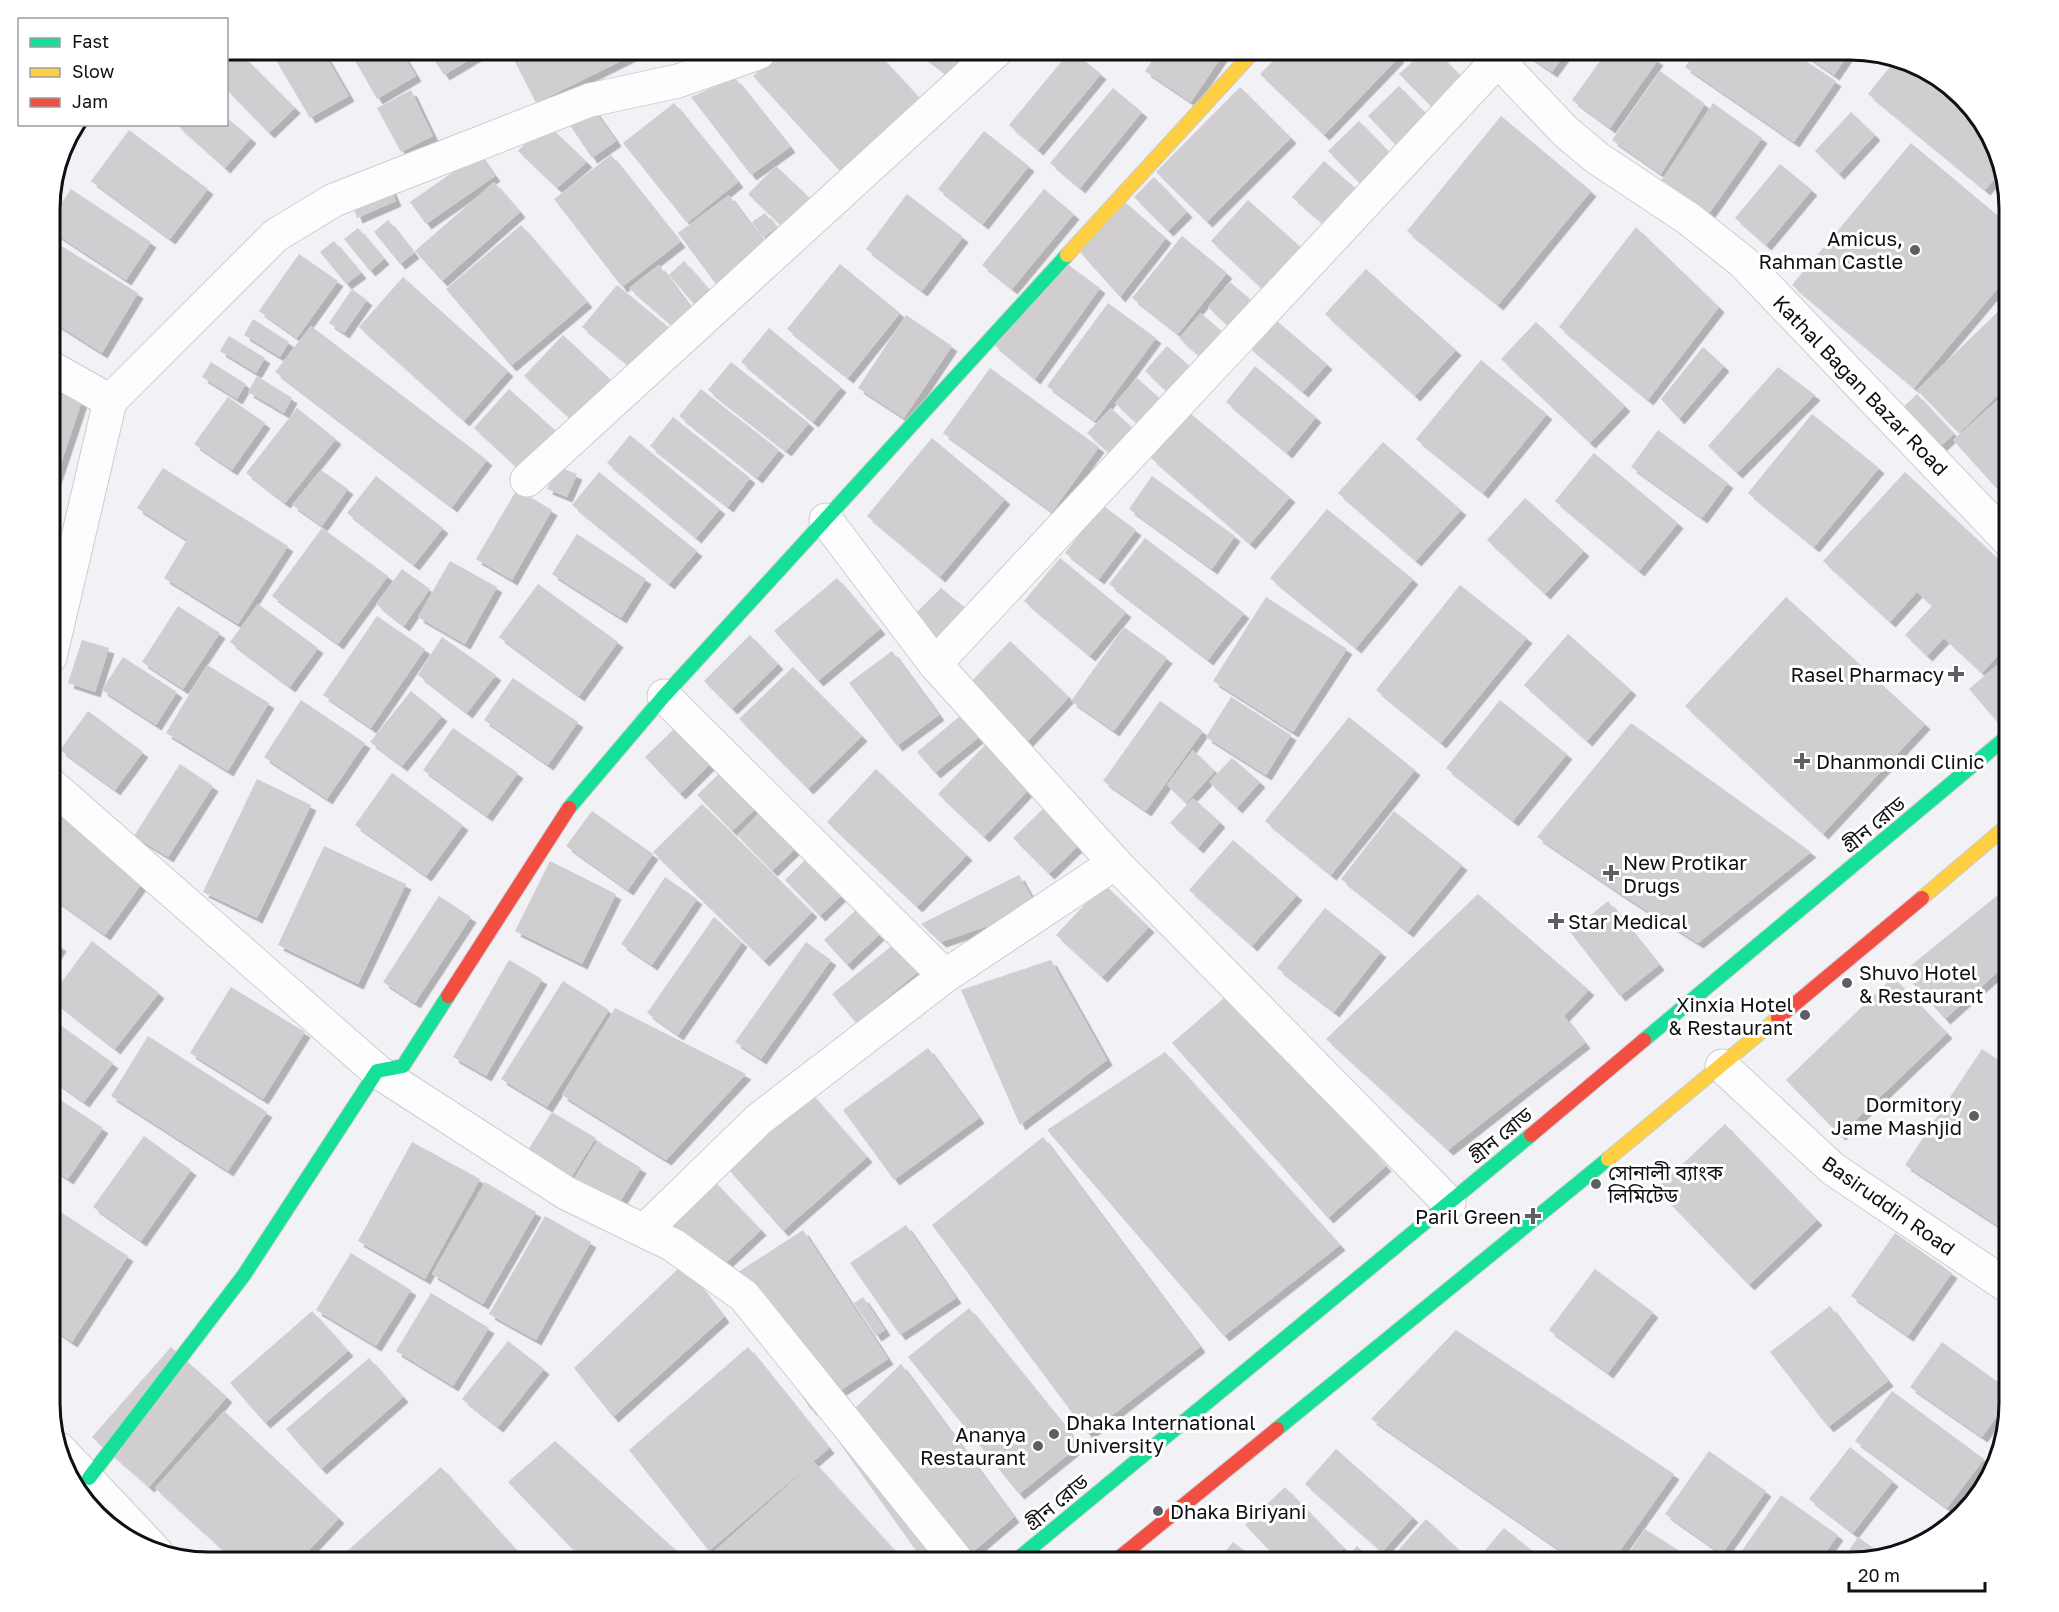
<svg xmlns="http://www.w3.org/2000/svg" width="2059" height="1612" font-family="'Golos Text','Noto Sans Bengali',sans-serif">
<defs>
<filter id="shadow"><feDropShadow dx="5.5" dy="5.5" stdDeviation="0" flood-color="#0004"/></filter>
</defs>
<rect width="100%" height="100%" fill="#f1f1f6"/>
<!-- building -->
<g fill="#d0ced0" filter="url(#shadow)">
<polygon points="232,50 237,50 295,108 269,133 226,89 226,54"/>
<polygon points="270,50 322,50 349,96 310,118"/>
<polygon points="349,50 400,50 416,76 377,99"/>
<polygon points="428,50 486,50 444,75"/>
<polygon points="509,50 643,50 536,103"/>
<polygon points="783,50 875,50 920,99 840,171 753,76"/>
<polygon points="915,50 976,50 954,79"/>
<polygon points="1071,50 1101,74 1038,150 1009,125"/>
<polygon points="1159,50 1226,50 1191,102 1145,71"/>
<polygon points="1284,50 1391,50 1399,57 1324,135 1260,74"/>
<polygon points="1425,50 1435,50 1465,80 1435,110 1399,74"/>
<polygon points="1520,50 1568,50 1552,72"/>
<polygon points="1608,50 1643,50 1658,60 1610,128 1572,100"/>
<polygon points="1697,50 1789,50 1836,81 1794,142 1685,67"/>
<polygon points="1798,50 1851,50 1834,75"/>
<polygon points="1896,59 1911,62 1955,89 1993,139 2001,171 1985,190 1868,94"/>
<polygon points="1660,71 1705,104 1661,174 1612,140"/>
<polygon points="735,78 790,147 751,175 691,97"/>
<polygon points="1399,86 1434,122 1403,152 1368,116"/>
<polygon points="1240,87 1291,138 1207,222 1156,172"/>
<polygon points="1113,88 1142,112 1080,188 1050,163"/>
<polygon points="411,90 433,136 401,152 377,108"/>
<polygon points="674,103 738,182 687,223 623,143"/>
<polygon points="1713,103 1762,138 1708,215 1661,181"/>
<polygon points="591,105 616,141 592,158 567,121"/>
<polygon points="1851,112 1875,135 1839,174 1815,151"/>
<polygon points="1501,116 1591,191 1498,305 1407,231"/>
<polygon points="226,117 251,138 225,168 176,124 226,124"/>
<polygon points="1359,121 1394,157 1363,186 1328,151"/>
<polygon points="546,123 587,162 557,188 518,151"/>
<polygon points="129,130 208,189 170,239 91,181"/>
<polygon points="984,131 1029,166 983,224 938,189"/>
<polygon points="1911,143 2009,225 2009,275 1914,388 1792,285"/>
<polygon points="479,154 495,176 426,224 410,202"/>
<polygon points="611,155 680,242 622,287 554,199"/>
<polygon points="1324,161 1360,192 1328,228 1292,197"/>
<polygon points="1780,164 1812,190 1766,245 1735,218"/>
<polygon points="776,166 817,205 787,231 748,194"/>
<polygon points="1154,177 1187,212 1168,231 1134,197"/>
<polygon points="494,182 520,212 442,281 415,251"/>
<polygon points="389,185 396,201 357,218 351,201"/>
<polygon points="71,189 151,242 126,280 50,230 50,220"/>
<polygon points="1044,189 1074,214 1012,289 982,265"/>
<polygon points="907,194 963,237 922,291 866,249"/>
<polygon points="729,195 769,249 718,287 678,233"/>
<polygon points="1248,200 1306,252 1268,294 1211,241"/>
<polygon points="1125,202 1166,238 1120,297 1079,251"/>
<polygon points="765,213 777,227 763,238 752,222"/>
<polygon points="388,220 414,253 400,264 374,232"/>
<polygon points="521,225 587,302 511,366 446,289"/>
<polygon points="1636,227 1719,307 1648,400 1559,327"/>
<polygon points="358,228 384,259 370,271 344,239"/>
<polygon points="1182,236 1227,273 1178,334 1132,298"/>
<polygon points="50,239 138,293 102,353 50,320"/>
<polygon points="334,241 361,273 346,284 320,252"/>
<polygon points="299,254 338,281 297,338 259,311"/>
<polygon points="684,261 709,290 693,303 669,275"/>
<polygon points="1063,261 1100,288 1035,379 993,344"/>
<polygon points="840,264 900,313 848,378 787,329"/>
<polygon points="659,265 694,312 676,329 629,288"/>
<polygon points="1366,269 1456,350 1415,396 1325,314"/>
<polygon points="403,277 508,371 464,421 359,327"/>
<polygon points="1230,282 1258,306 1235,332 1208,307"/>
<polygon points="617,285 672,330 637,372 582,327"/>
<polygon points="352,289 367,300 344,333 329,323"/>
<polygon points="2009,301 2009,384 1959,433 1917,390"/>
<polygon points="1108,303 1156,338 1095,421 1047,386"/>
<polygon points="1201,313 1228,337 1206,362 1179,338"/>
<polygon points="906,315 952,346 904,418 858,388"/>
<polygon points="1271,316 1327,364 1303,392 1247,345"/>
<polygon points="253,319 289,342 280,357 244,335"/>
<polygon points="1536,322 1625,406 1590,443 1501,359"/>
<polygon points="311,326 487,460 452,507 275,372"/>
<polygon points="769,328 841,387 813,422 741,362"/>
<polygon points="563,335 614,383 576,424 524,376"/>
<polygon points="229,336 265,358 256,373 220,351"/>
<polygon points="1167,346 1195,371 1172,396 1145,371"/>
<polygon points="1703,347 1724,366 1679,419 1661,399"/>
<polygon points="1481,360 1547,414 1483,493 1416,439"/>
<polygon points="211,362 246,384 237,399 202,377"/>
<polygon points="731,362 809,423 786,451 708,390"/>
<polygon points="1255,366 1316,417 1287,453 1226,402"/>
<polygon points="1778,367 1815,395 1737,473 1708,446"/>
<polygon points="990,368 1099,447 1052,512 943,433"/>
<polygon points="257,376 292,398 284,413 248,392"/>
<polygon points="1137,378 1165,403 1142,428 1115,403"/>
<polygon points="50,384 84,395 50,497"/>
<polygon points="509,389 556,431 520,470 474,428"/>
<polygon points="701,389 779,450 757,478 679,416"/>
<polygon points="2009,390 2009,502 1953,440"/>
<polygon points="1917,394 1954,434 1933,453 1897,413"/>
<polygon points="228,397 265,423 232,470 194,444"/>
<polygon points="297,408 336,439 285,503 246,473"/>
<polygon points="1111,408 1138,433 1115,458 1087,433"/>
<polygon points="1190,413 1290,497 1250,544 1151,458"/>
<polygon points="1812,414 1879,468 1814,547 1748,493"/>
<polygon points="673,417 750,478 728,507 650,446"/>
<polygon points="1658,430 1728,483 1702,518 1631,467"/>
<polygon points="630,435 720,509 696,538 607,463"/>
<polygon points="932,438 1005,499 940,577 867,516"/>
<polygon points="1383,442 1461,510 1416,561 1338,493"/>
<polygon points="1594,453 1678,523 1639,571 1555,501"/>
<polygon points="556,466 577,474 567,497 547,489"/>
<polygon points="163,468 288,546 238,624 164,578 187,540 137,508"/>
<polygon points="321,470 348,489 322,526 292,505"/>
<polygon points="599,472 697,551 669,584 572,505"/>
<polygon points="1905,472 2009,569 2009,643 1982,673 1944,638 1927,656 1905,635 1932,606 1917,592 1890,622 1823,561"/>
<polygon points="376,476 443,528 414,565 347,513"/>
<polygon points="1152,476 1235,536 1212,569 1129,509"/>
<polygon points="517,489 552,510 512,580 476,559"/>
<polygon points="1525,498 1584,551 1545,594 1487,540"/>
<polygon points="1102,505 1136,530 1099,579 1065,553"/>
<polygon points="1327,509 1413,579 1356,648 1270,578"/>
<polygon points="322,528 388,576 338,644 272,596"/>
<polygon points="577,534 646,579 621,618 552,574"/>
<polygon points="1145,538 1244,613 1208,660 1109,584"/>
<polygon points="1060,558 1126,612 1090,656 1024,601"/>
<polygon points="450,561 497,587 465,644 418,617"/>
<polygon points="402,569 430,589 404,626 376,604"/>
<polygon points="837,578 880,629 818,681 774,631"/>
<polygon points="538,584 618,642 579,696 499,637"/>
<polygon points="1460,585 1527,638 1441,743 1376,690"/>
<polygon points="941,588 969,611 941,646 910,619"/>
<polygon points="1266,597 1347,649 1293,732 1213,681"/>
<polygon points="1786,597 1925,724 1823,834 1685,706"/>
<polygon points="258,604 318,648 290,687 230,642"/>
<polygon points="178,606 220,633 183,689 142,662"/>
<polygon points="377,616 425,649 371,728 323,695"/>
<polygon points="1124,627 1167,658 1114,731 1071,701"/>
<polygon points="1568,634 1631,690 1587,741 1524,685"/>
<polygon points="750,635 778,664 732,709 704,681"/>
<polygon points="442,637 496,675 467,713 418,675"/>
<polygon points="82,640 109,648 95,692 68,683"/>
<polygon points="1010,641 1069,697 1026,743 966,687"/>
<polygon points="892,651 939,715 897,746 849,683"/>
<polygon points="2009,655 2009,715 1999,724 1969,689"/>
<polygon points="123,657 177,692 156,725 102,690"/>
<polygon points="207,665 269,703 228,771 166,733"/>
<polygon points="793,667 862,736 808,789 739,719"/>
<polygon points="513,678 578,722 548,765 484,720"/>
<polygon points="411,691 442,716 402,766 370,742"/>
<polygon points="1231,697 1291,735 1266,775 1206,737"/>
<polygon points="301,700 365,743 327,799 264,757"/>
<polygon points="1500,700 1567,754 1513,821 1446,768"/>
<polygon points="1160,701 1203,731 1146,811 1103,781"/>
<polygon points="88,711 143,752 115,790 60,750"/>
<polygon points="960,716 978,738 935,773 917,752"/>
<polygon points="1349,717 1415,770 1331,875 1265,821"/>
<polygon points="1631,723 1811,852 1698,943 1624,896 1537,837"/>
<polygon points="677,726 712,762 680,794 645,757"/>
<polygon points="453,728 518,773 487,816 423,770"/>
<polygon points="986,744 1032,786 984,837 938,794"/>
<polygon points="1193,750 1215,771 1186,803 1167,785"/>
<polygon points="1232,758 1260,782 1237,808 1209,782"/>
<polygon points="730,763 765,800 732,831 697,795"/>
<polygon points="180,764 213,786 168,857 134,836"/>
<polygon points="876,769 967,855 917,907 827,822"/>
<polygon points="392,773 463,825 426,876 355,825"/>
<polygon points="257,779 311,805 257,918 203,892"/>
<polygon points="1193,798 1220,822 1198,848 1170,823"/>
<polygon points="769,803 805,839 772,871 737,835"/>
<polygon points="702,804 812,912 764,961 653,852"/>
<polygon points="1046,806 1082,842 1049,874 1013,838"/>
<polygon points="592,811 653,854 628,890 566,846"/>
<polygon points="1394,811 1462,865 1408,932 1341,879"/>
<polygon points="60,814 148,875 105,935 50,896 50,829"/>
<polygon points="1233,840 1297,895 1252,946 1189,890"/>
<polygon points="324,846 406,884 358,984 278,945"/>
<polygon points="817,848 853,884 820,916 785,880"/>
<polygon points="550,861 616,894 582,964 515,931"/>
<polygon points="1019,875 1038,909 941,942 921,924"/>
<polygon points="665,877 697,899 652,965 621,944"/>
<polygon points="1104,884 1149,927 1102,977 1056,935"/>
<polygon points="2009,886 2009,962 1945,1019 1903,972"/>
<polygon points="1478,894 1589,990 1564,1016 1585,1043 1448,1150 1326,1039"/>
<polygon points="439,896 471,917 415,1003 383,982"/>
<polygon points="1608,901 1659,965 1620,996 1570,932"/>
<polygon points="1325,908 1381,952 1334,1012 1277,968"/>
<polygon points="855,911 879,935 847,965 824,940"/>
<polygon points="714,917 742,942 678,1035 647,1013"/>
<polygon points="50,939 61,946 50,964"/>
<polygon points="92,941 159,993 115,1049 50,998"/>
<polygon points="806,942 831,960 761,1059 735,1042"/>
<polygon points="895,943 918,972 856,1023 832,994"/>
<polygon points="509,960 542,979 486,1076 453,1057"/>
<polygon points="1051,960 1107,1060 1020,1125 961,990"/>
<polygon points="1893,977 1947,1033 1840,1135 1786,1080"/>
<polygon points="563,981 609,1010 547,1107 501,1079"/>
<polygon points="231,987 305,1032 263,1099 190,1053"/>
<polygon points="1231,992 1386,1166 1328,1218 1172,1043"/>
<polygon points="615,1008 746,1074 666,1160 562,1095"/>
<polygon points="52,1019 113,1063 84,1102 50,1078 50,1022"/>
<polygon points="148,1036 267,1112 228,1171 111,1096"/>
<polygon points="928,1048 979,1118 894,1180 843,1110"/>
<polygon points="1982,1049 2009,1067 2009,1233 1905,1165"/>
<polygon points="1165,1052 1340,1245 1224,1336 1047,1130"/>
<polygon points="799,1080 867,1157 783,1231 714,1153"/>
<polygon points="50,1093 103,1128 68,1179 50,1167"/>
<polygon points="552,1112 596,1138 572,1176 528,1150"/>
<polygon points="1725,1124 1817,1220 1749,1285 1656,1189"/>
<polygon points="144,1136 191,1170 141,1241 93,1207"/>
<polygon points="1043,1137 1200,1347 1088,1434 932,1225"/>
<polygon points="597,1141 641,1168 618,1205 574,1179"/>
<polygon points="412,1142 480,1179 425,1279 358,1241"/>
<polygon points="707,1174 761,1230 712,1276 659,1220"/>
<polygon points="485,1182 536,1212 483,1304 432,1274"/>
<polygon points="50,1205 128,1256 72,1342 50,1327"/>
<polygon points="545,1216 591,1242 536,1340 489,1314"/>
<polygon points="906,1225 956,1298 900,1335 850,1263"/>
<polygon points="803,1230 888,1359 811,1410 726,1280"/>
<polygon points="1895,1233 1952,1273 1908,1336 1851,1296"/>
<polygon points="351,1253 411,1290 376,1346 316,1310"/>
<polygon points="683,1264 724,1317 613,1417 574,1368"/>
<polygon points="1595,1269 1653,1312 1608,1373 1549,1330"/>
<polygon points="431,1293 489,1328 453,1386 396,1351"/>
<polygon points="863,1297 885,1330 876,1336 854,1303"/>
<polygon points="1830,1306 1888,1381 1828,1427 1770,1352"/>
<polygon points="969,1308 1080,1445 1019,1494 908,1357"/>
<polygon points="312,1311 348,1351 265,1423 230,1383"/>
<polygon points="1456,1330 1674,1474 1612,1562 1577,1562 1371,1419"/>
<polygon points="508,1341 544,1369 498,1427 462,1399"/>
<polygon points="1942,1342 2009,1390 2009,1399 1982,1437 1910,1387"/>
<polygon points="171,1347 227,1397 149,1487 92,1437"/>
<polygon points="748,1347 829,1448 709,1551 629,1450"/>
<polygon points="369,1358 403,1397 321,1469 286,1429"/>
<polygon points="901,1364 1014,1517 961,1562 924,1562 831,1431"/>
<polygon points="1892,1391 1984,1459 1947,1508 1855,1441"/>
<polygon points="224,1411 339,1518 298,1562 236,1562 155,1488"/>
<polygon points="555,1441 689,1562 585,1562 508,1482"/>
<polygon points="1850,1447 1893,1481 1853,1533 1809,1499"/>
<polygon points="1336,1449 1413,1517 1382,1552 1305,1484"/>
<polygon points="1709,1451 1766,1491 1722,1554 1665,1514"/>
<polygon points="814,1462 905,1562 702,1562"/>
<polygon points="441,1467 527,1562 335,1562"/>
<polygon points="1285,1487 1344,1548 1328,1562 1281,1562 1245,1525"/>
<polygon points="1781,1495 1838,1535 1819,1562 1734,1562"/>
<polygon points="1426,1519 1471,1561 1470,1562 1398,1562 1392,1557"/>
<polygon points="1504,1528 1546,1562 1475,1562"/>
<polygon points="1645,1529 1697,1562 1623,1562"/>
<polygon points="1858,1537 1883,1555 1850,1562 1841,1562"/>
<polygon points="1233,1542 1260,1562 1217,1562"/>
<polygon points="1357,1546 1374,1562 1341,1562"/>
</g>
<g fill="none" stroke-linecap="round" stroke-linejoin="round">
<!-- street casing -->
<g stroke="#cccdd1" stroke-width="35">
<g id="street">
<polyline points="1488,50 1566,132 1597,158 1689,219 1743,262 2009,541"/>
<polyline points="50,367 110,401"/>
<polyline points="527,480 997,50"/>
<polyline points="826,520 935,664"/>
<polyline points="50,657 110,401 276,235 334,200 590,100 678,81 758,53 761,50"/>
<polyline points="664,696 945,976"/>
<polyline points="50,784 377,1071 566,1193 673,1245 744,1296 958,1562"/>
<polyline points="1722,1066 1833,1169 2009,1287"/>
<polyline points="1449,1203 1115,863 935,664 1498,60"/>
<polyline points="645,1230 758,1120 945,976 1115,863"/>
<polyline points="59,1449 156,1552"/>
</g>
</g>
<!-- fast casing -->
<g stroke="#cccdd1" stroke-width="16">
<g id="fast">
<polyline points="569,808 664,696 1067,255"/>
<polyline points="1644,1040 2009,735"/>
<polyline points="1277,1429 1608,1159"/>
<polyline points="89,1478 244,1275 377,1071 403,1066 448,996"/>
<polyline points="1014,1562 1531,1135"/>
</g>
</g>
<!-- slow casing -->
<g stroke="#cccdd1" stroke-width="16">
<g id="slow">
<polyline points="1067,255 1255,50"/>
<polyline points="1922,898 2009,824"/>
<polyline points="1608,1159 1778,1018"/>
</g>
</g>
<!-- jam casing -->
<g stroke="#cccdd1" stroke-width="16">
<g id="jam">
<polyline points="448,996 569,808"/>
<polyline points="1778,1018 1922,898"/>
<polyline points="1531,1135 1644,1040"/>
<polyline points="1114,1562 1277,1429"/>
</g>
</g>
<!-- street -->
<use href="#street" stroke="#fdfdfe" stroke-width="33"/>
<!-- fast -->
<use href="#fast" stroke="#16e098" stroke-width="14"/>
<!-- slow -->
<use href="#slow" stroke="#ffcf43" stroke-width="14"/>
<!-- jam -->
<use href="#jam" stroke="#f24e42" stroke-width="14"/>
</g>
<!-- markers -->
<g fill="#5e5f62" stroke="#fff" stroke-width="2">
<circle cx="1915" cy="250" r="6"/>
<path d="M1953 665h6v6h6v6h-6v6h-6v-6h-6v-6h6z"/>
<path d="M1799 752h6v6h6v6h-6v6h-6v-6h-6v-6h6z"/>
<path d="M1608 864h6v6h6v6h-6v6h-6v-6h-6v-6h6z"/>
<path d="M1553 912h6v6h6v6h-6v6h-6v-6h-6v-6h6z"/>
<circle cx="1847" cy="983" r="6"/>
<circle cx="1805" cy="1015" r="6"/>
<circle cx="1974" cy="1116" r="6"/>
<circle cx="1596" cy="1184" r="6"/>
<path d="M1530 1207h6v6h6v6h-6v6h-6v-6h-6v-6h6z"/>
<circle cx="1054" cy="1434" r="6"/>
<circle cx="1038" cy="1446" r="6"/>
<circle cx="1158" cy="1511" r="6"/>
</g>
<g text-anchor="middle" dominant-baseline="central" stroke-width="6" stroke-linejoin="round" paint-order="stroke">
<!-- poi labels -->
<g font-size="20" fill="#0f1013" stroke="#fff" text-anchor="start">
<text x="1903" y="238" text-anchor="end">Amicus,<tspan x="1903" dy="23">Rahman Castle</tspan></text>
<text x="1944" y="674" text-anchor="end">Rasel Pharmacy</text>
<text x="1816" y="761">Dhanmondi Clinic</text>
<text x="1623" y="862">New Protikar<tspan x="1623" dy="23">Drugs</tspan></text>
<text x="1568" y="921">Star Medical</text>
<text x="1859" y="972">Shuvo Hotel<tspan x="1859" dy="23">&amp; Restaurant</tspan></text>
<text x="1793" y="1004" text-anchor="end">Xinxia Hotel<tspan x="1793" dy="23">&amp; Restaurant</tspan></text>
<text x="1962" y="1104" text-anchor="end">Dormitory<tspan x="1962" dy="23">Jame Mashjid</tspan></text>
<text x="1608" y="1172">সোনালী ব্যাংক<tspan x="1608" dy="23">লিমিটেড</tspan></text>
<text x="1521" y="1216" text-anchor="end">Paril Green</text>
<text x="1066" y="1422">Dhaka International<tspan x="1066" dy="23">University</tspan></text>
<text x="1026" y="1434" text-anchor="end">Ananya<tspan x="1026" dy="23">Restaurant</tspan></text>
<text x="1170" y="1511">Dhaka Biriyani</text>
</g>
<!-- street labels -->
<g font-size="20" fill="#0f1013" stroke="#fff">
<text transform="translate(1861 385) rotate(46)">Kathal Bagan Bazar Road</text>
<text transform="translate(1873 824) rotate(-40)">গ্রীন রোড</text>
<text transform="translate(1500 1135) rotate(-40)">গ্রীন রোড</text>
<text transform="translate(1889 1205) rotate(35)">Basiruddin Road</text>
<text transform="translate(1056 1502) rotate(-40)">গ্রীন রোড</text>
</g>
</g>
<!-- crop -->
<path d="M0 0H2059V1612H0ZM209 60H1850A149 149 0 0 1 1999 209V1403A149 149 0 0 1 1850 1552H209A149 149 0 0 1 60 1403V209A149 149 0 0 1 209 60Z" fill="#fff" fill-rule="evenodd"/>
<path fill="none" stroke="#0f1013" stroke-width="3" d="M209 60H1850A149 149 0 0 1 1999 209V1403A149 149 0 0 1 1850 1552H209A149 149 0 0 1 60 1403V209A149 149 0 0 1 209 60Z"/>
<!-- legend -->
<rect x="18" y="18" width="210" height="108" fill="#ffffff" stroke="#9f9fa1" stroke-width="1.5"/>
<rect x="30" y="38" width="30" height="9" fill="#16e098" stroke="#9f9fa1" stroke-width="1.5"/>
<text x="72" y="48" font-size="18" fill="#0f1013">Fast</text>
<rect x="30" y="68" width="30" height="9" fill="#ffcf43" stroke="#9f9fa1" stroke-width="1.5"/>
<text x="72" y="78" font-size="18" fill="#0f1013">Slow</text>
<rect x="30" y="98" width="30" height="9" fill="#f24e42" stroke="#9f9fa1" stroke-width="1.5"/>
<text x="72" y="108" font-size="18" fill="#0f1013">Jam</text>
<!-- scale -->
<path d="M1849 1582v9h136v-9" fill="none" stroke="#0f1013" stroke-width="3"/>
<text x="1858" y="1582" font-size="18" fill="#0f1013" stroke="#ffffff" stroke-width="4.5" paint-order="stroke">20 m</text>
</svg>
